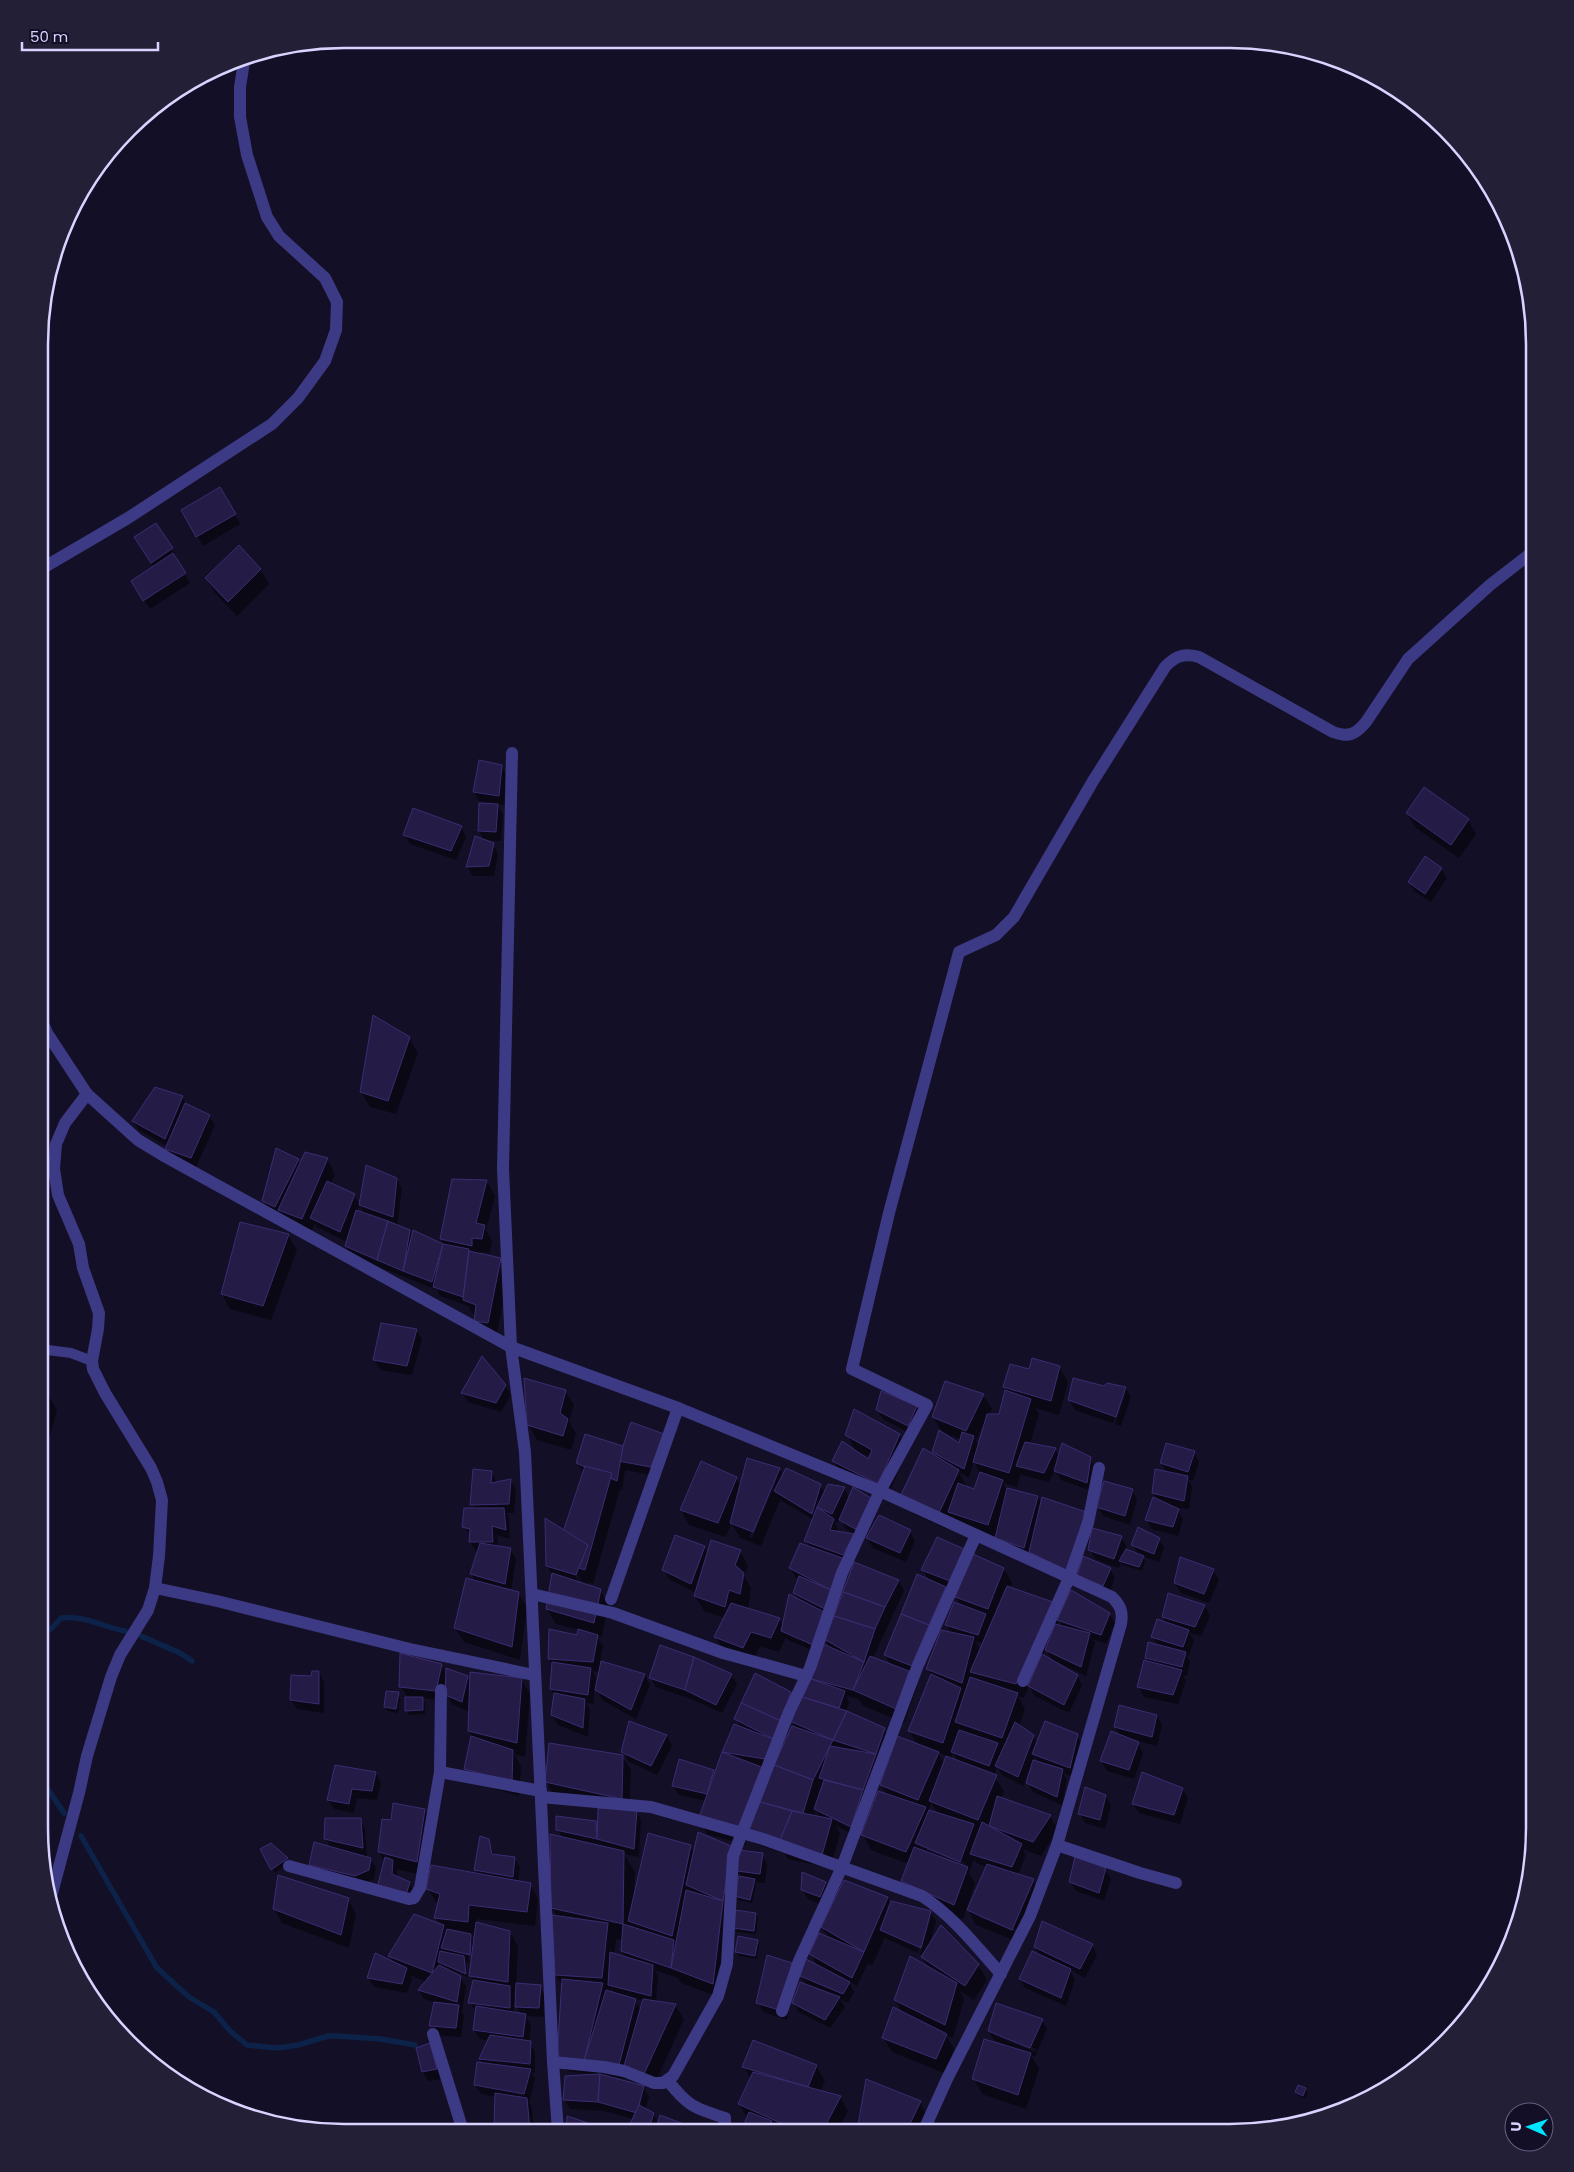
<svg xmlns="http://www.w3.org/2000/svg" width="1574" height="2172" font-family="Poppins,sans-serif">
<rect width="100%" height="100%" fill="#130f26"/>
<!-- shadow -->
<g fill="#0007" fill-rule="evenodd">
<polygon points="343,39 356,39 356,45 329,44 327,41"/>
<polygon points="220,489 240,524 203,546 182,510"/>
<polygon points="135,538 172,549 177,558 175,559 190,583 150,609 138,591 154,567"/>
<polygon points="260,569 269,584 237,616 215,593 206,579"/>
<polygon points="501,766 506,775 504,805 496,804 503,815 501,841 484,840 479,831 494,803 479,801 474,792"/>
<polygon points="1407,813 1468,820 1476,834 1459,858 1416,828"/>
<polygon points="461,827 466,837 456,860 410,844 405,835"/>
<polygon points="476,837 493,844 498,854 494,876 473,876 467,867"/>
<polygon points="1441,869 1447,878 1431,902 1414,891 1409,882"/>
<polygon points="409,1038 418,1053 396,1114 370,1107 361,1092"/>
<polygon points="182,1097 187,1106 209,1116 215,1125 196,1167 172,1158 166,1149 167,1146 139,1130 133,1121"/>
<path d="M327,1159L335,1174L331,1184L354,1195L360,1205L397,1179L402,1189L397,1227L410,1231L413,1237L414,1232L446,1247L441,1239L487,1182L495,1196L486,1230L492,1241L490,1253L480,1252V1255L500,1259L509,1274L496,1338L475,1321L476,1316L473,1314L468,1306L440,1296L437,1290L352,1256L346,1246L351,1232L349,1231L345,1241L317,1227L315,1223L311,1233L288,1224L282,1213L281,1216L269,1211L263,1201L298,1160L301,1165ZM360,1205L365,1215L357,1212Z"/>
<polygon points="288,1235 297,1250 271,1320 230,1309 222,1294"/>
<polygon points="416,1330 422,1339 412,1375 380,1370 375,1360"/>
<path d="M1059,1367L1068,1382L1059,1415L1035,1408L1039,1414L1030,1444L1055,1449L1059,1457L1090,1458L1095,1468L1092,1491L1061,1480L1055,1470L1049,1482L1022,1475L1021,1473L1017,1487L1003,1483L1006,1489L1038,1497L1042,1504L1085,1513L1093,1529L1121,1537L1126,1546L1125,1550L1139,1555L1133,1545L1159,1539L1164,1548L1159,1562L1142,1556L1145,1561L1142,1571L1122,1565L1121,1562L1119,1568L1095,1559L1090,1550V1538L1083,1557L1110,1569L1115,1578L1108,1595L958,1526L952,1516L947,1529L910,1512L937,1458L933,1452L960,1445L962,1440L942,1432L933,1417L983,1395L992,1409L989,1415L1000,1416L1008,1392L1005,1387L1029,1371ZM982,1428H984L979,1446L976,1441ZM974,1462L980,1473L975,1490L965,1487L966,1485L959,1472L969,1478Z"/>
<polygon points="505,1385 511,1395 501,1412 468,1402 463,1393"/>
<path d="M1104,1387L1126,1388L1131,1397L1121,1426L1075,1410L1069,1400ZM1123,1394H1125L1115,1424L1113,1423Z"/>
<polygon points="40,1391 46,1391 57,1410 50,1436 39,1435"/>
<polygon points="565,1391 574,1405 569,1422 576,1434 571,1450 537,1440 529,1425"/>
<polygon points="916,1407 922,1416 913,1435 883,1419 877,1410"/>
<path d="M631,1424L656,1476L625,1470L622,1490L620,1489L593,1584L587,1582L586,1585L600,1590L608,1605L602,1637L597,1636L603,1646L600,1662L645,1675L650,1685L636,1719L602,1700L597,1690L600,1672L592,1671L596,1678L593,1704L586,1703L590,1710L588,1737L558,1725L552,1715L555,1696L551,1689L553,1666L549,1659L551,1631L579,1637V1630L556,1624L547,1609L553,1576L547,1566L564,1531L583,1473L577,1463L624,1447ZM574,1569L582,1583H580L572,1570Z"/>
<polygon points="847,1434 899,1434 908,1449 887,1498 842,1476 834,1461 868,1461 870,1457 855,1450"/>
<polygon points="1194,1452 1199,1462 1193,1481 1188,1479 1192,1487 1189,1509 1171,1507 1178,1510 1183,1519 1178,1536 1152,1529 1146,1519 1158,1501 1153,1493 1167,1473 1161,1463"/>
<path d="M779,1469L783,1476L820,1485L825,1494L844,1488L850,1499L863,1539L846,1529L840,1518L838,1523L834,1521L838,1529L837,1533L853,1536L827,1634L854,1564L899,1581L904,1591L873,1658L891,1665L885,1655L929,1580L923,1570L938,1539L955,1590L944,1586L951,1597L918,1675L908,1671L917,1687L904,1723L862,1705L859,1699L846,1696L849,1702L846,1713L884,1729L890,1738L856,1836L835,1825L840,1834L830,1868L788,1859L785,1854L753,1843L749,1836L745,1845L707,1834L699,1819L706,1801L679,1795L673,1786L714,1771L715,1774L724,1752L741,1728L736,1719L790,1693L796,1703L785,1731L784,1745L797,1729L792,1721L812,1679L821,1654L788,1640L786,1637L779,1652L760,1646L752,1662L724,1652L716,1637L725,1618L704,1611L695,1596L696,1593L669,1579L664,1569L704,1547L708,1553L740,1551L748,1566L744,1576L751,1588L748,1609L779,1619L783,1626L799,1600L794,1593L799,1579L796,1578L790,1568L810,1548L806,1541L814,1520L780,1500L761,1546L740,1538L731,1523L726,1537L689,1525L681,1510L736,1478L741,1486ZM774,1478H777L752,1538L749,1537ZM824,1637L831,1649L821,1645ZM816,1810L820,1818L814,1817Z"/>
<polygon points="491,1472 497,1483 510,1480 516,1489 514,1513 506,1513 509,1518 510,1539 497,1535 498,1547 510,1549 516,1559 511,1591 518,1593 527,1607 520,1660 464,1642 455,1628 475,1581 471,1574 479,1551 476,1551 470,1542 471,1536 464,1526 475,1510 472,1504"/>
<polygon points="1132,1490 1137,1499 1130,1525 1103,1516 1098,1506"/>
<polygon points="910,1531 915,1541 906,1562 873,1548 867,1538"/>
<path d="M1004,1569L1012,1583L1010,1588L1060,1617L1109,1614L1115,1623L1106,1644L1093,1639L1095,1643L1086,1676L1061,1664L1060,1666L1077,1675L1082,1685L1069,1713L1035,1696L1029,1686L1024,1698L1018,1696L1025,1709L1019,1726L1033,1736L1038,1744L1077,1735L1082,1745L1075,1777L1063,1773L1067,1780L1062,1805L1033,1792L1028,1783L1030,1774L1028,1773L1024,1786L1002,1775L997,1767L994,1776L1004,1791L1001,1799L1050,1816L1058,1830L1041,1856L1023,1849L1026,1855L1018,1875L1033,1880L1041,1894L1021,1943L976,1925L968,1910L987,1867L976,1863L974,1859L969,1873L975,1883L963,1919L911,1896L903,1881L909,1864L871,1850L863,1835L887,1795L881,1785L918,1745L909,1731L932,1676L928,1669L951,1633L947,1625L961,1606L956,1597ZM1059,1620L1063,1627L1057,1625ZM975,1641L984,1644L981,1651ZM1046,1649L1053,1662L1043,1656ZM937,1752L947,1756L944,1764ZM953,1753L957,1761L951,1759ZM1035,1756L1039,1763L1033,1761ZM931,1803L938,1814L928,1811ZM927,1847L966,1863L965,1866L927,1850ZM979,1914L1019,1931L1018,1933L979,1917Z"/>
<polygon points="1213,1570 1219,1580 1209,1603 1181,1593 1175,1583"/>
<polygon points="1169,1595 1205,1606 1210,1616 1201,1636 1189,1633 1194,1640 1189,1656 1186,1655 1190,1662 1187,1676 1183,1675 1186,1681 1178,1704 1144,1697 1139,1687 1148,1662 1146,1658 1158,1646 1153,1637 1167,1624 1163,1617"/>
<polygon points="441,1665 447,1675 467,1677 470,1682 522,1680 530,1694 525,1757 514,1754 521,1766 519,1796 474,1783 466,1769 472,1737 469,1731 470,1712 452,1704 446,1694 447,1679 441,1700 422,1698 425,1703 425,1714 409,1715 407,1710 407,1696 401,1687"/>
<polygon points="319,1672 324,1682 324,1713 297,1709 291,1700"/>
<polygon points="731,1675 737,1684 722,1713 691,1699 656,1687 651,1678"/>
<polygon points="398,1693 400,1698 398,1713 388,1711 385,1707"/>
<polygon points="1157,1716 1162,1725 1157,1746 1137,1741 1143,1753 1134,1779 1107,1771 1101,1761 1120,1736 1115,1727"/>
<polygon points="630,1723 667,1736 672,1746 657,1775 628,1761 623,1751"/>
<path d="M622,1756L631,1770L629,1811H636L641,1820L639,1857L624,1854L635,1872L634,1893L690,1846L695,1855L739,1863L762,1854L767,1864L765,1883L755,1882L756,1885L752,1903L738,1900L734,1894L721,1998L681,1983L678,1978L654,1970L658,1975L656,2002L675,2005L684,2019L653,2088L627,2079L611,2077V2078L643,2087L649,2097L645,2110L653,2114L659,2124L696,2130L697,2132H632L629,2128L634,2119L604,2111L570,2109L565,2100L591,2074L567,2071L558,2056L563,1987L556,1975L557,1917L552,1908L563,1839L558,1830L595,1822L598,1827L610,1810L555,1797L547,1782ZM737,1870L742,1877L735,1889ZM616,1939L623,1940L622,1951L627,1959L614,1955ZM611,1987L615,1994L610,1993ZM634,1999L644,2001L641,2011Z"/>
<polygon points="376,1773 381,1783 377,1800 357,1798 354,1813 334,1809 328,1800"/>
<polygon points="1182,1789 1188,1798 1180,1824 1139,1813 1133,1804"/>
<polygon points="1106,1796 1111,1805 1105,1829 1085,1823 1080,1814"/>
<polygon points="424,1810 433,1825 425,1876 397,1869 397,1877 409,1883 415,1892 384,1897 385,1862 379,1852 392,1822"/>
<polygon points="360,1819 365,1829 367,1858 370,1859 376,1868 374,1879 361,1885 316,1874 310,1865 331,1848 326,1839"/>
<path d="M488,1840L495,1855L514,1858L520,1867L518,1882L530,1884L538,1899L535,1926L477,1919V1923L510,1932L518,1947L516,1984L540,1986L545,1996L544,2017L526,2016L531,2025L529,2042L535,2052V2073H532L535,2079L529,2103L532,2108L534,2131H498L495,2128L496,2097L481,2094L475,2085L483,2064L480,2059L489,2041L480,2039L474,2030L476,2012L470,2002L474,1982L471,1976L472,1963L466,1962L468,1977L455,1972V1974L460,1977L466,1986L462,2012L464,2016L461,2037L436,2035L431,2026L435,2002L424,1999L419,1990L426,1982L410,1975L412,1979L407,1993L374,1987L368,1978L394,1963L390,1956L440,1925L435,1917L438,1905L428,1889L479,1875L476,1869ZM470,1935L476,1936L475,1943ZM469,1942H472L471,1961H468ZM514,2003L522,2015L514,2014Z"/>
<polygon points="271,1845 289,1863 275,1873 262,1850"/>
<polygon points="1105,1869 1111,1879 1104,1901 1076,1891 1070,1882"/>
<polygon points="825,1883 831,1892 825,1906 808,1899 802,1890"/>
<polygon points="888,1898 890,1903 930,1912 936,1921 930,1943 978,1965 987,1980 974,2000 960,1991 964,1999 953,2038 946,2035 954,2049 944,2073 892,2052 883,2037 903,2013 895,2000 929,1968 922,1957 923,1955 920,1954 931,1918 928,1918 918,1953 887,1939 885,1937 872,1966 868,1963 857,1986 848,1981 854,1992 848,2003 840,1999 845,2007 830,2028 799,2012 794,2003 807,1986 801,1976 818,1967 811,1954 829,1939 822,1927"/>
<polygon points="348,1899 356,1914 349,1948 282,1923 274,1908"/>
<polygon points="755,1914 758,1918 756,1934 737,1932 735,1928"/>
<polygon points="757,1941 759,1945 757,1959 739,1956 736,1952"/>
<polygon points="1092,1945 1097,1955 1085,1978 1070,1970 1075,1980 1066,2006 1025,1988 1020,1979 1041,1957 1035,1947"/>
<polygon points="797,1974 787,2020 763,2012 758,2002"/>
<path d="M1042,2020L1047,2029L1035,2057L1031,2055L1039,2069L1026,2109L982,2094L974,2079L1007,2045L994,2040L989,2031ZM994,2032L1036,2049L1035,2052L994,2035Z"/>
<polygon points="418,2049 434,2054 442,2079 428,2081 423,2072"/>
<polygon points="816,2066 825,2081 820,2091 840,2097 848,2111 837,2132 742,2132 748,2119 739,2104 751,2079 744,2067"/>
<polygon points="1305,2089 1308,2093 1305,2099 1299,2096 1296,2092"/>
<polygon points="920,2102 928,2117 921,2132 863,2132 859,2125"/>
<polygon points="568,2117 593,2126 595,2129 604,2132 567,2131"/>
</g>
<g fill="none" stroke-linecap="round" stroke-linejoin="round">
<!-- stream -->
<g stroke="#0c2248" stroke-width="5.5">
<path d="M39,1635L51,1629L61,1618C84,1615 103,1627 125,1631"/>
<polyline points="141,1636 180,1653 192,1661"/>
<polyline points="39,1776 64,1813"/>
<polyline points="81,1836 157,1968 189,1997 214,2012 230,2031 247,2045 278,2048 298,2045 328,2036 337,2036 381,2039 415,2045"/>
</g>
</g>
<!-- building -->
<g fill="#241b47" stroke="#3b2d73">
<polygon points="220,487 236,514 196,537 181,510"/>
<polygon points="156,523 173,548 151,563 134,537"/>
<polygon points="239,545 261,569 228,602 205,578"/>
<polygon points="173,553 186,573 143,601 131,581"/>
<polygon points="479,760 502,765 499,796 473,792"/>
<polygon points="1424,787 1469,819 1451,845 1406,813"/>
<polygon points="479,803 498,804 496,832 478,831"/>
<polygon points="413,808 462,826 451,851 403,835"/>
<polygon points="475,836 494,843 489,866 466,867"/>
<polygon points="1425,856 1442,868 1425,894 1408,882"/>
<polygon points="373,1015 410,1037 388,1101 360,1092"/>
<polygon points="155,1087 183,1096 165,1139 132,1121"/>
<polygon points="185,1103 210,1115 191,1158 165,1149"/>
<polygon points="276,1148 299,1159 275,1207 262,1201"/>
<polygon points="305,1152 328,1158 302,1219 278,1210"/>
<polygon points="366,1165 397,1178 393,1217 359,1205"/>
<polygon points="452,1179 487,1180 476,1223 485,1225 482,1239 472,1238 472,1246 440,1239"/>
<polygon points="327,1181 355,1194 340,1232 310,1218"/>
<polygon points="356,1210 388,1221 377,1260 345,1246"/>
<polygon points="388,1221 410,1230 403,1271 377,1260"/>
<polygon points="240,1222 289,1234 263,1306 221,1294"/>
<polygon points="413,1230 443,1244 432,1282 403,1271"/>
<polygon points="443,1244 469,1249 463,1297 433,1287"/>
<polygon points="469,1251 501,1258 488,1323 474,1321 476,1305 463,1300"/>
<polygon points="381,1323 417,1329 407,1366 373,1360"/>
<polygon points="482,1356 506,1385 496,1403 461,1393"/>
<polygon points="1032,1358 1060,1366 1051,1401 1003,1387 1010,1364 1029,1369"/>
<polygon points="524,1378 566,1390 560,1413 568,1419 563,1436 527,1425"/>
<polygon points="1073,1378 1104,1386 1107,1383 1126,1387 1116,1417 1068,1400"/>
<polygon points="945,1381 984,1394 966,1431 932,1417"/>
<polygon points="40,1389 46,1390 39,1416"/>
<polygon points="1005,1390 1031,1399 1009,1473 973,1462 987,1414 999,1414"/>
<polygon points="881,1391 917,1406 908,1426 876,1410"/>
<polygon points="854,1409 900,1434 878,1484 832,1461 842,1441 868,1459 872,1450 845,1435"/>
<polygon points="631,1422 664,1434 651,1467 618,1461"/>
<polygon points="939,1430 959,1443 962,1432 974,1436 964,1469 932,1452"/>
<polygon points="585,1434 623,1446 617,1481 576,1463"/>
<polygon points="1025,1442 1056,1448 1044,1473 1016,1466"/>
<polygon points="1062,1443 1091,1457 1087,1483 1054,1471"/>
<polygon points="1166,1443 1195,1451 1188,1472 1160,1463"/>
<polygon points="923,1448 959,1470 938,1515 900,1497"/>
<polygon points="747,1458 780,1468 753,1532 730,1523"/>
<polygon points="701,1461 737,1477 718,1523 680,1510"/>
<polygon points="585,1466 612,1473 585,1570 554,1559"/>
<polygon points="786,1468 821,1484 812,1514 774,1491"/>
<polygon points="473,1469 492,1471 491,1483 511,1479 509,1504 470,1505"/>
<polygon points="1155,1469 1188,1476 1184,1501 1152,1493"/>
<polygon points="980,1472 1003,1480 988,1525 948,1512 958,1483 974,1489"/>
<polygon points="1104,1481 1133,1489 1125,1516 1096,1507"/>
<polygon points="828,1484 845,1487 832,1514 817,1507"/>
<polygon points="853,1487 871,1498 857,1530 839,1520"/>
<polygon points="1007,1488 1038,1496 1024,1548 995,1538"/>
<polygon points="1042,1497 1086,1512 1066,1570 1029,1552"/>
<polygon points="1153,1497 1179,1509 1173,1527 1145,1520"/>
<polygon points="817,1507 834,1519 830,1530 854,1534 843,1555 804,1541"/>
<polygon points="464,1508 504,1508 506,1530 492,1526 493,1542 469,1542 470,1529 462,1527"/>
<polygon points="879,1515 911,1530 900,1553 866,1538"/>
<polygon points="545,1518 588,1545 576,1575 546,1566"/>
<polygon points="1138,1527 1160,1538 1154,1554 1131,1545"/>
<polygon points="1092,1528 1122,1536 1114,1559 1088,1550"/>
<polygon points="675,1535 705,1546 691,1584 662,1570"/>
<polygon points="937,1537 964,1549 950,1581 921,1570"/>
<polygon points="711,1540 741,1550 735,1565 744,1573 740,1594 729,1590 725,1607 694,1596"/>
<polygon points="480,1543 511,1548 505,1584 470,1574"/>
<polygon points="800,1543 845,1559 831,1590 789,1568"/>
<polygon points="1126,1549 1144,1556 1139,1567 1119,1561"/>
<polygon points="973,1554 1004,1568 988,1609 955,1597"/>
<polygon points="1083,1556 1111,1568 1103,1586 1077,1576"/>
<polygon points="1180,1557 1214,1569 1204,1594 1174,1583"/>
<polygon points="854,1562 899,1580 885,1607 843,1592"/>
<polygon points="552,1573 601,1589 594,1623 546,1609"/>
<polygon points="917,1574 946,1587 929,1625 901,1614"/>
<polygon points="799,1576 831,1590 825,1609 793,1593"/>
<polygon points="466,1578 519,1592 512,1647 454,1628"/>
<polygon points="1007,1586 1053,1602 1016,1684 970,1672"/>
<polygon points="1071,1590 1110,1613 1101,1635 1057,1620"/>
<polygon points="843,1592 885,1607 875,1629 834,1616"/>
<polygon points="1168,1593 1205,1605 1195,1627 1162,1617"/>
<polygon points="789,1594 824,1612 813,1645 781,1631"/>
<polygon points="954,1602 986,1614 978,1635 945,1625"/>
<polygon points="731,1603 780,1618 771,1638 751,1632 743,1648 714,1637"/>
<polygon points="901,1614 929,1625 912,1666 884,1655"/>
<polygon points="834,1616 875,1629 864,1662 824,1639"/>
<polygon points="1157,1619 1189,1630 1183,1647 1151,1637"/>
<polygon points="1055,1624 1090,1633 1081,1667 1045,1650"/>
<polygon points="549,1629 577,1635 578,1629 598,1635 593,1662 548,1659"/>
<polygon points="941,1630 974,1637 962,1683 926,1669"/>
<polygon points="1148,1642 1186,1652 1182,1667 1145,1658"/>
<polygon points="823,1644 864,1662 853,1690 811,1679"/>
<polygon points="660,1645 694,1657 685,1690 649,1678"/>
<polygon points="400,1653 442,1664 436,1691 399,1687"/>
<polygon points="1042,1654 1078,1675 1064,1705 1028,1686"/>
<polygon points="870,1656 909,1671 896,1709 853,1690"/>
<polygon points="694,1657 732,1674 716,1705 685,1690"/>
<polygon points="1144,1660 1182,1670 1173,1695 1137,1687"/>
<polygon points="601,1661 645,1674 631,1710 595,1690"/>
<polygon points="552,1662 591,1668 588,1695 550,1689"/>
<polygon points="446,1668 468,1676 462,1702 445,1695"/>
<polygon points="312,1671 319,1671 319,1704 290,1700 291,1675 311,1676"/>
<polygon points="470,1672 522,1678 517,1743 468,1731"/>
<polygon points="755,1673 791,1692 781,1721 741,1703"/>
<polygon points="931,1674 961,1688 943,1743 908,1731"/>
<polygon points="970,1677 1018,1693 1002,1738 955,1722"/>
<polygon points="811,1679 845,1691 839,1708 802,1697"/>
<polygon points="386,1691 399,1692 396,1709 384,1707"/>
<polygon points="554,1693 585,1699 583,1728 551,1715"/>
<polygon points="405,1697 423,1697 423,1710 405,1711"/>
<polygon points="802,1697 847,1711 833,1740 790,1721"/>
<polygon points="741,1703 781,1721 778,1741 734,1719"/>
<polygon points="1119,1705 1157,1715 1152,1737 1114,1727"/>
<polygon points="847,1711 885,1728 876,1754 833,1740"/>
<polygon points="629,1721 667,1735 651,1766 621,1752"/>
<polygon points="1045,1721 1078,1734 1070,1768 1032,1754"/>
<polygon points="1015,1722 1034,1735 1018,1777 995,1766"/>
<polygon points="734,1724 778,1741 765,1759 722,1752"/>
<polygon points="792,1726 833,1740 813,1780 774,1765"/>
<polygon points="959,1730 998,1743 989,1766 951,1752"/>
<polygon points="1111,1731 1139,1742 1129,1770 1100,1761"/>
<polygon points="471,1736 513,1750 512,1782 464,1769"/>
<polygon points="897,1736 939,1752 918,1800 880,1785"/>
<polygon points="549,1743 623,1755 622,1799 545,1782"/>
<polygon points="830,1746 876,1754 863,1790 819,1778"/>
<polygon points="722,1752 764,1768 737,1831 698,1820"/>
<polygon points="946,1756 997,1775 978,1820 929,1801"/>
<polygon points="679,1759 714,1770 707,1794 672,1786"/>
<polygon points="1033,1760 1063,1769 1057,1797 1026,1783"/>
<polygon points="335,1765 376,1772 372,1791 352,1789 349,1804 327,1800"/>
<polygon points="774,1765 813,1780 803,1813 760,1802"/>
<polygon points="1142,1772 1183,1788 1174,1815 1132,1804"/>
<polygon points="824,1780 863,1790 851,1827 814,1809"/>
<polygon points="1085,1787 1106,1795 1100,1820 1078,1814"/>
<polygon points="878,1791 926,1807 906,1852 861,1835"/>
<polygon points="997,1796 1051,1815 1033,1842 989,1826"/>
<polygon points="760,1802 792,1811 778,1845 746,1834"/>
<polygon points="393,1803 425,1809 417,1862 378,1852 382,1819 391,1820"/>
<polygon points="598,1808 637,1810 634,1849 597,1839"/>
<polygon points="929,1810 974,1824 960,1862 915,1843"/>
<polygon points="792,1811 832,1819 822,1855 778,1845"/>
<polygon points="556,1816 596,1821 597,1839 556,1830"/>
<polygon points="325,1818 361,1818 363,1848 324,1839"/>
<polygon points="982,1822 1022,1844 1012,1867 970,1854"/>
<polygon points="698,1832 731,1846 723,1901 686,1885"/>
<polygon points="648,1833 691,1845 672,1936 628,1921"/>
<polygon points="550,1834 624,1851 623,1924 551,1908"/>
<polygon points="480,1836 489,1839 492,1854 515,1857 513,1877 474,1870"/>
<polygon points="314,1842 371,1858 369,1870 355,1876 309,1865"/>
<polygon points="271,1843 288,1858 271,1870 260,1849"/>
<polygon points="914,1847 968,1867 954,1905 901,1881"/>
<polygon points="739,1850 763,1853 760,1874 737,1871"/>
<polygon points="385,1857 393,1860 392,1874 410,1882 406,1895 377,1888"/>
<polygon points="1075,1857 1106,1868 1099,1893 1069,1882"/>
<polygon points="987,1864 1034,1879 1012,1930 967,1910"/>
<polygon points="431,1865 531,1883 527,1912 469,1905 468,1922 434,1918 440,1894 426,1889"/>
<polygon points="802,1872 826,1882 820,1897 801,1890"/>
<polygon points="278,1875 349,1898 341,1935 273,1909"/>
<polygon points="739,1876 755,1879 750,1900 734,1896"/>
<polygon points="844,1880 888,1897 864,1952 821,1927"/>
<polygon points="686,1890 723,1901 713,1984 671,1968"/>
<polygon points="891,1901 931,1911 921,1948 880,1930"/>
<polygon points="735,1910 756,1913 754,1931 733,1928"/>
<polygon points="414,1914 444,1925 432,1973 388,1956"/>
<polygon points="552,1915 608,1923 602,1978 555,1975"/>
<polygon points="1042,1921 1093,1944 1080,1969 1034,1947"/>
<polygon points="476,1922 510,1931 508,1982 469,1976"/>
<polygon points="623,1924 674,1940 671,1968 621,1951"/>
<polygon points="941,1925 979,1964 965,1986 921,1957"/>
<polygon points="447,1929 471,1934 470,1955 441,1948"/>
<polygon points="819,1933 864,1952 852,1978 809,1954"/>
<polygon points="738,1936 758,1940 755,1956 735,1952"/>
<polygon points="440,1951 464,1956 466,1974 438,1962"/>
<polygon points="1032,1951 1071,1969 1061,1998 1019,1979"/>
<polygon points="610,1952 653,1965 651,1996 608,1985"/>
<polygon points="375,1953 407,1968 402,1984 367,1978"/>
<polygon points="767,1955 792,1963 782,2011 756,2003"/>
<polygon points="910,1956 957,1983 945,2025 894,2000"/>
<polygon points="806,1959 850,1982 843,1994 800,1976"/>
<polygon points="439,1965 461,1976 457,2002 418,1990"/>
<polygon points="562,1979 603,1983 584,2061 557,2057"/>
<polygon points="473,1980 510,1986 510,2008 468,2003"/>
<polygon points="800,1982 840,1997 825,2020 792,2003"/>
<polygon points="516,1983 541,1985 539,2008 515,2007"/>
<polygon points="606,1990 636,1999 619,2065 584,2061"/>
<polygon points="643,1999 676,2004 644,2074 624,2066"/>
<polygon points="434,2002 459,2005 456,2028 429,2026"/>
<polygon points="996,2003 1043,2019 1030,2048 988,2031"/>
<polygon points="476,2006 526,2014 523,2037 473,2030"/>
<polygon points="893,2007 947,2034 936,2059 882,2038"/>
<polygon points="490,2035 531,2041 530,2064 479,2059"/>
<polygon points="984,2039 1031,2053 1018,2095 972,2079"/>
<polygon points="753,2040 817,2065 808,2087 742,2067"/>
<polygon points="430,2043 437,2069 422,2072 416,2048"/>
<polygon points="477,2062 531,2069 524,2094 474,2085"/>
<polygon points="753,2072 841,2096 822,2132 801,2132 738,2104"/>
<polygon points="600,2074 598,2102 563,2100 565,2076"/>
<polygon points="600,2074 644,2086 637,2113 598,2102"/>
<polygon points="866,2079 921,2101 906,2132 879,2132 858,2125"/>
<polygon points="1298,2085 1306,2088 1303,2096 1295,2092"/>
<polygon points="495,2093 527,2098 530,2131 494,2128"/>
<polygon points="639,2105 654,2113 648,2132 639,2132 628,2128"/>
<polygon points="749,2112 772,2121 768,2132 741,2132"/>
<polygon points="660,2115 697,2129 696,2132 655,2132"/>
<polygon points="567,2116 594,2125 590,2131 566,2131"/>
</g>
<g fill="none" stroke-linecap="round" stroke-linejoin="round">
<!-- lane -->
<polyline stroke="#3d3a85" stroke-width="10" points="40,1349 71,1353 92,1361"/>
<!-- street -->
<g stroke="#3d3a85" stroke-width="12">
<polyline points="41,569 128,518 272,424 298,398 325,361 336,330 337,302 325,278 279,236 267,217 247,155 240,117 240,87 245,55"/>
<polyline points="512,753 503,1168 511,1347 525,1452 553,2062 558,2131"/>
<polyline points="40,1017 47,1033 87,1094 65,1123 56,1144 54,1169 58,1195 79,1244 83,1268 99,1313 98,1329 92,1361 93,1369 105,1393 151,1468 157,1482 162,1500 159,1556 155,1588 148,1610 120,1655 111,1677 87,1756 79,1793 49,1904"/>
<path d="M87,1094L138,1140L166,1157L511,1347L678,1408L880,1491L1112,1597C1121,1606 1123,1612 1121,1624L1057,1845L1030,1916L947,2079L923,2132"/>
<polyline points="155,1588 217,1601 410,1649 534,1675"/>
<polyline points="532,1594 613,1613 723,1653 806,1676"/>
<polyline points="611,1599 678,1408"/>
<polyline points="1023,1681 1069,1578 1088,1523 1099,1468"/>
<polyline points="441,1690 440,1772 541,1791"/>
<path d="M541,1797L651,1807L763,1839L922,1896C953,1916 976,1946 1001,1974"/>
<polyline points="1057,1845 1140,1873 1176,1883"/>
<polyline points="289,1866 409,1899 414,1898 420,1888 440,1772"/>
<polyline points="782,2011 799,1961 842,1867 918,1665 976,1535"/>
<polyline points="433,2034 463,2131"/>
<path d="M553,2062L604,2067L624,2071L654,2083H663L673,2076L718,1996L727,1964L733,1856L789,1712L810,1668L842,1573L880,1491L927,1405L852,1369L889,1213L959,952L996,935L1014,917L1093,781L1165,667C1175,656 1184,653 1199,657L1333,732C1349,738 1356,734 1366,722L1408,659L1490,585L1535,550"/>
<path d="M668,2081C689,2107 694,2108 725,2118V2124L720,2132"/>
</g>
</g>
<!-- crop -->
<path d="M0 0H1574V2172H0ZM344 48H1230A296 296 0 0 1 1526 344V1828A296 296 0 0 1 1230 2124H344A296 296 0 0 1 48 1828V344A296 296 0 0 1 344 48Z" fill="#231f37" fill-rule="evenodd"/>
<path fill="none" stroke="#d9d4ff" stroke-width="2.5" d="M344 48H1230A296 296 0 0 1 1526 344V1828A296 296 0 0 1 1230 2124H344A296 296 0 0 1 48 1828V344A296 296 0 0 1 344 48Z"/>
<!-- north arrow -->
<g transform="translate(1529 2127) rotate(272)"><circle r="24" fill="#130f26" stroke="#625e7d"/>
<path d="M0-4L9 19L0 12L-9 19Z" fill="#00e5ff"/>
<text y="-8" font-size="14" font-weight="bold" text-anchor="middle" fill="#d9d4ff">U</text>
</g>
<!-- scale -->
<path d="M22 42v8h136v-8" fill="none" stroke="#d9d4ff" stroke-width="2.5"/>
<text x="30" y="42" font-size="15" fill="#d9d4ff" stroke="#130f26" stroke-width="4" paint-order="stroke">50 m</text>
</svg>
